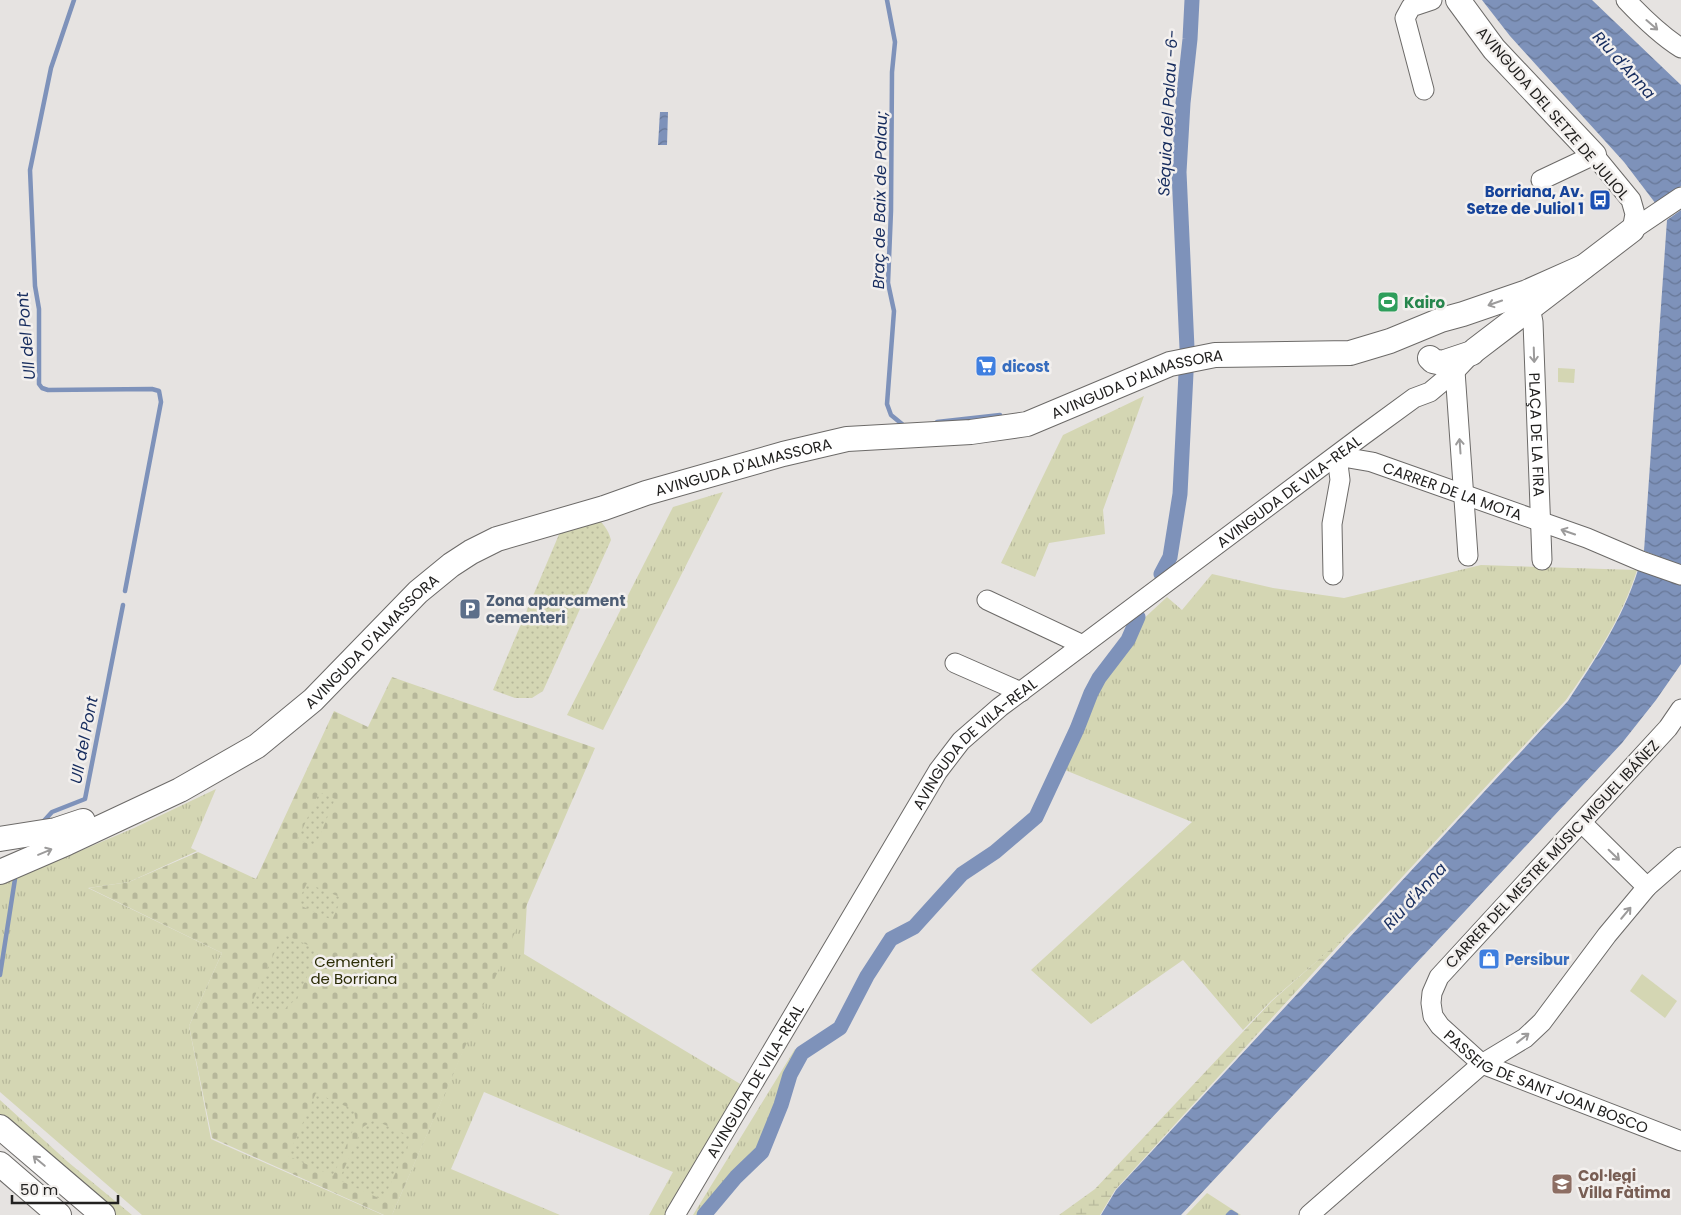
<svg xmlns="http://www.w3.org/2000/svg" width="1681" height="1215" font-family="Poppins,sans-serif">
<defs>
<pattern id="grass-tufts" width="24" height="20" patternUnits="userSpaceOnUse" patternTransform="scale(1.25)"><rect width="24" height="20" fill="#d4d6b3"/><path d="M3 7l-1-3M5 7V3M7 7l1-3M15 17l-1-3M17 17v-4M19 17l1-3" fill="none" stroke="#b6b79a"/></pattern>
<pattern id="wetland-marsh" width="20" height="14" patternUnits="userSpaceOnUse" patternTransform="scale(1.25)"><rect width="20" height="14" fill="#d4d6b3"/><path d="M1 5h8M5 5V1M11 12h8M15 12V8" fill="none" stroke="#b6b79a"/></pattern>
<pattern id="cemetery-stones" width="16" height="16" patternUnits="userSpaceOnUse" patternTransform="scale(1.25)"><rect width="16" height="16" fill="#d4d6b3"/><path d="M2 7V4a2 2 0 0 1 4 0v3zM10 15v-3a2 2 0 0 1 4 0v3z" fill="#b6b79a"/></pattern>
<pattern id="garden-dots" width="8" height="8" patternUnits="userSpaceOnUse" patternTransform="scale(1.25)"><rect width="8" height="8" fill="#d4d6b3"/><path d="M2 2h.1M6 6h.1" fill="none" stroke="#b6b79a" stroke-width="1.8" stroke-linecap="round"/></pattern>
<pattern id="water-waves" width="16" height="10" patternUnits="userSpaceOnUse" patternTransform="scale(1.25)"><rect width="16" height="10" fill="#7e92ba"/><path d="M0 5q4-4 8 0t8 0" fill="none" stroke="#677797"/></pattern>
</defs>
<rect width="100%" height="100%" fill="#e6e3e1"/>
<!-- grass -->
<g fill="url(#grass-tufts)">
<polygon points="1144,396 1103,510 1105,534 1049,543 1035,577 1001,563 1063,435"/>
<polygon points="723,492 603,730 567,715 673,507"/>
<path d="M1481,565L1637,570C1622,618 1594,660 1566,700L1355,928L1271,1001L1243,1030L1183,960L1091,1024L1031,970L1192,822L1060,768L1078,729L1092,693L1100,678L1129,640L1139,623L1167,597L1182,610L1212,574L1273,588L1344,598Z"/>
<polygon points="216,789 191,848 197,851 129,882 88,888 222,953 189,1026 211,1139 383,1215 142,1215 0,1092 0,885 134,828"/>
<polygon points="527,902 524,954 742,1085 667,1215 649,1215 673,1172 484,1092 451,1169 560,1215 392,1215"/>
<polygon points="795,1049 802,1053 789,1075 781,1104 762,1152 736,1177 704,1215 693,1215"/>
<polygon points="0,1100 68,1162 132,1215 116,1215 99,1202 0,1116"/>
<polygon points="1207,1193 1241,1215 1186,1215"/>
</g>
<!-- wetland -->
<polygon fill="url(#wetland-marsh)" points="1354,928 1115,1190 1100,1215 1059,1215 1095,1189 1272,1001"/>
<!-- cemetery -->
<polygon fill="url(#cemetery-stones)" points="392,677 595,748 392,1215 384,1215 212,1138 189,1026 222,953 89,888 129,882 198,852 256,879 334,711 368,727"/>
<!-- park -->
<g fill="#d4d6b3">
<polygon points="1558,368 1575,369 1574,383 1558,382"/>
<polygon points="1642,974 1677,1001 1665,1018 1630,991"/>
</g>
<!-- garden -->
<g fill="url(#garden-dots)">
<path d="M594,516C603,523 608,529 611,540L543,691L532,698H515L493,690L563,525Z"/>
<polygon points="319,792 335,799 315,847 298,839"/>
<polygon points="307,883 342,898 332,920 297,904"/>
<polygon points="283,934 319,950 298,997 284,1010 249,1009"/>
<polygon points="316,1093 354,1110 356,1123 333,1176 288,1156"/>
<polygon points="374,1120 412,1137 383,1200 339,1180 363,1127"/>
</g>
<!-- water -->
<g fill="url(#water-waves)">
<polygon points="1482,0 1592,0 1681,85 1681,186 1656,204 1624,162 1510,36"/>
<polygon points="660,112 668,112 667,145 658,145"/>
<polygon points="1681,210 1681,565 1644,551 1667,220"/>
<path d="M1638,570L1681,585V664L1656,700L1622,743L1181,1215H1101L1116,1190L1568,701C1595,660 1623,618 1638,570Z"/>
</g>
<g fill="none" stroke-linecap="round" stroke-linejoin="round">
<!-- stream -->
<g stroke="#7e92ba" stroke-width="4.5">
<polyline points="74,0 51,68 30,170 35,286 39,309 39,384 42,388 48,390 152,389 159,391 161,402 125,591"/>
<polyline points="887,0 895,42 892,72 891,211 888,283 894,311 887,404 891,415 902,424"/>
<polyline points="937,422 1000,415"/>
<polyline points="41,824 52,812 85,799 123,605"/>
<polyline points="0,975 15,879"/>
<polyline points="1228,1215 1231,1212 1236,1215"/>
</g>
<!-- canal -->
<g stroke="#7e92ba" stroke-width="15">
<polyline points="1187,348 1179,172 1183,103 1190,39 1192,0"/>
<polyline points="1161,574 1170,557 1180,494 1186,373"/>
<polyline points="704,1215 736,1177 762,1152 781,1105 790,1075 802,1053 840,1028 867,976 891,939 914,927 962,874 995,852 1036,817 1077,729 1091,693 1099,678 1128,640 1138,617"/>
</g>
<!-- minor casing -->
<g stroke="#6c6a68" stroke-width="21">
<g id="minor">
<path d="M1626,0C1643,18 1660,35 1681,48"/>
<polyline points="1424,90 1405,18 1411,7 1432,0"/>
<polyline points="1541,180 1594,155 1631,200 1635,214 1632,230"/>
<polyline points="1632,230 1681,197"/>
<path id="s1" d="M1530,307L1533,322L1542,560"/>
<polyline points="1455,371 1468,556"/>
<path id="s2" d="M1333,575L1332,524L1340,480L1337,456L1372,462L1587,538L1641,561L1681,575"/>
<polyline points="987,600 1083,645"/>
<polyline points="955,663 1021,692"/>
<path id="s3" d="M1681,709L1668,728L1439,977L1432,993L1431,1003L1433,1016L1440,1026L1482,1064L1681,1141"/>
<polyline points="1582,823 1647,887"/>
<path id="s4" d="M675,1215L938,771L961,741L1000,707L1362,436L1414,398L1430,392L1455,371L1472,353"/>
<polyline points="1309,1215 1482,1064 1525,1038 1542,1022 1607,935 1647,887 1681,857"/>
</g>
</g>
<!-- major casing -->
<g stroke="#6c6a68" stroke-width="26">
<g id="major">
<polyline points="1458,0 1494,49 1594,155"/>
<polyline points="1475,350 1632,230"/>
<polyline points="1430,358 1433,361 1442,363 1472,353"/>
<polyline points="0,839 56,830 83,821"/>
<path id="s5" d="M0,872L67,843L180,790L257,746L313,700L418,592L451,565L471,552L497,539L604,508L646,493L783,454L847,439L971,432L1027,424L1170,364L1215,355L1350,353L1390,341L1441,320L1463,314L1527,292L1583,267"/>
<polyline points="0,1127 103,1215"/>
<polyline points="0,1164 59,1215"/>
</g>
</g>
<!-- minor -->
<use href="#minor" stroke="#fff" stroke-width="19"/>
<!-- major -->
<use href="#major" stroke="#fff" stroke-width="24"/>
</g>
<!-- one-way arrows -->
<defs><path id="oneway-shaft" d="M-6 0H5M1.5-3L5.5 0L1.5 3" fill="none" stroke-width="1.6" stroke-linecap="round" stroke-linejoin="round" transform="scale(1.25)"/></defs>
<g stroke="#9c9b9b">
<use href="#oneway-shaft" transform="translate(1652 25) rotate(41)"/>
<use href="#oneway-shaft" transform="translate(1495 303) rotate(161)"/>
<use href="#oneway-shaft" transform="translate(1534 355) rotate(88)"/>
<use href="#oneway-shaft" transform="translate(1460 446) rotate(-94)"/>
<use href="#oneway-shaft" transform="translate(1568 532) rotate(-161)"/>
<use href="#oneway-shaft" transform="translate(45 852) rotate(-23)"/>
<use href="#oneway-shaft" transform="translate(1614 855) rotate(44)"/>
<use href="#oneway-shaft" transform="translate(1626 913) rotate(-50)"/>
<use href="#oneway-shaft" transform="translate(1523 1038) rotate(-38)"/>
<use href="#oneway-shaft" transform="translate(39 1161) rotate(-140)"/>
</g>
<!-- icons -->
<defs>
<g id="bus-square" transform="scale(1.125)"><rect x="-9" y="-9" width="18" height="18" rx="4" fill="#1a4fb4" stroke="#f3f0ee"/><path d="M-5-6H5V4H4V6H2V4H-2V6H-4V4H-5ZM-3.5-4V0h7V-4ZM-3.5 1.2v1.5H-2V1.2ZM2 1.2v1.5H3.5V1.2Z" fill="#fff"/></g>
<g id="stadium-square" transform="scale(1.125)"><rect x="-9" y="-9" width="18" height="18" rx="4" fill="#2e9e5b" stroke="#f3f0ee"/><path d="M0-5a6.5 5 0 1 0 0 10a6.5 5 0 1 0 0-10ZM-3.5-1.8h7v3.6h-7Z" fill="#fff"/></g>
<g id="supermarket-square" transform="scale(1.125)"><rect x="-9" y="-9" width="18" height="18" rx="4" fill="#3f7fe0" stroke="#f3f0ee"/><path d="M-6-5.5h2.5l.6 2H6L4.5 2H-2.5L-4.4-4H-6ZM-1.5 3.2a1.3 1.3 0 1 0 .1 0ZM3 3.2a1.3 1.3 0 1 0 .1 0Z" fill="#fff"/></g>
<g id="parking-square" transform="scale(1.125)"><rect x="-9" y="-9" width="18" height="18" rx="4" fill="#5c6f8a" stroke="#f3f0ee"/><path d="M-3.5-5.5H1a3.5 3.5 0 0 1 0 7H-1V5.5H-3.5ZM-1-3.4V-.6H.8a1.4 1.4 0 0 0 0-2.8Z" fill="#fff"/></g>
<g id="shop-square" transform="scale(1.125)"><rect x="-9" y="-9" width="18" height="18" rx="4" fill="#3f7fe0" stroke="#f3f0ee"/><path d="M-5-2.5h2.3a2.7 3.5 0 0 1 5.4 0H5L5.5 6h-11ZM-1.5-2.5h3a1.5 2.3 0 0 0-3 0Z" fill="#fff"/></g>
<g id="school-square" transform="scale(1.125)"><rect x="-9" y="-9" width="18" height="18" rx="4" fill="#8d6e63" stroke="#f3f0ee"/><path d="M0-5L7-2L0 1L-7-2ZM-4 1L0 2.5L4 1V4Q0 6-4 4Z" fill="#fff"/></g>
</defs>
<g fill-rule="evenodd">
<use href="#bus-square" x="1600" y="200"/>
<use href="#stadium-square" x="1388" y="302"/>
<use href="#supermarket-square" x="986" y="366"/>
<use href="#parking-square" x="470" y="609"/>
<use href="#shop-square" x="1489" y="959"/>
<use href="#school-square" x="1562" y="1184"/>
</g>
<g text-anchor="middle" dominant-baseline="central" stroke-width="5" stroke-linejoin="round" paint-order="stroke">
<!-- street labels -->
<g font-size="15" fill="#222120" stroke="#f3f0ee">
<text transform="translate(1553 113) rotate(49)">AVINGUDA DEL SETZE DE JULIOL</text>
<text stroke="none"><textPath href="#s5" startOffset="1268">AVINGUDA D'ALMASSORA</textPath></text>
<text stroke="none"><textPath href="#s1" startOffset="128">PLAÇA DE LA FIRA</textPath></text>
<text stroke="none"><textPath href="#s5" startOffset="862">AVINGUDA D'ALMASSORA</textPath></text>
<text stroke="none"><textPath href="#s4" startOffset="966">AVINGUDA DE VILA-REAL</textPath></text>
<text stroke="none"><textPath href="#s2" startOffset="241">CARRER DE LA MOTA</textPath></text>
<text stroke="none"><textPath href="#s5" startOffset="442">AVINGUDA D'ALMASSORA</textPath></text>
<text stroke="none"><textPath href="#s4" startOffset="561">AVINGUDA DE VILA-REAL</textPath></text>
<text transform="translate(1552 854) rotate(-47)">CARRER DEL MESTRE MÚSIC MIGUEL IBÁÑEZ</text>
<text stroke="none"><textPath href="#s3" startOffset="536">PASSEIG DE SANT JOAN BOSCO</textPath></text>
<text stroke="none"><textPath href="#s4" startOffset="156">AVINGUDA DE VILA-REAL</textPath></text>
</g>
<!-- transit labels -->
<g font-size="15" font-weight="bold" fill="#164399" stroke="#f3f0ee" text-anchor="end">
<text x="1584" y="191">Borriana, Av.<tspan x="1584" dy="17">Setze de Juliol 1</tspan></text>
</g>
<!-- leisure labels -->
<g font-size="15" font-weight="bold" fill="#27864d" stroke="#f3f0ee" text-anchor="start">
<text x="1404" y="302">Kairo</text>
</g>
<!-- shop labels -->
<g font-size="15" font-weight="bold" fill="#366cbe" stroke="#f3f0ee" text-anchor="start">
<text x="1002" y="366">dicost</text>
<text x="1505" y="959">Persibur</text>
</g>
<!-- service labels -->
<g font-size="15" font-weight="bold" fill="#4e5e75" stroke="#f3f0ee" text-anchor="start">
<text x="486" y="600">Zona aparcament<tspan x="486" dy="17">cementeri</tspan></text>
</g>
<!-- park labels -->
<g font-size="15" fill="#2b2c05" stroke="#f3f0ee">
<text x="354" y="961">Cementeri<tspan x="354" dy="17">de Borriana</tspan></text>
</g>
<!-- education labels -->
<g font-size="15" font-weight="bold" fill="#785e54" stroke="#f3f0ee" text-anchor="start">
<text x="1578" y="1175">Col·legi<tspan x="1578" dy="17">Villa Fàtima</tspan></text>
</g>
<!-- water labels -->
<g font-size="16" font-style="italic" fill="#162c5e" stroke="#f3f0ee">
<text transform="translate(1624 65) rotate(48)">Riu d'Anna</text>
<text transform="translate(1168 113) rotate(-87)">Séquia del Palau -6-</text>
<text transform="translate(880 200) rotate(-89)">Braç de Baix de Palau;</text>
<text transform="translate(26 336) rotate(-95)">Ull del Pont</text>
<text transform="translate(84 740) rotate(-79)">Ull del Pont</text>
<text transform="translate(1415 896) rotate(-47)">Riu d'Anna</text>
</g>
</g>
<!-- scale -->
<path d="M12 1195v8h106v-8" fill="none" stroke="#222120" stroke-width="2.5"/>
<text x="20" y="1195" font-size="15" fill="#222120" stroke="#f3f0ee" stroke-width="4" paint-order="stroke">50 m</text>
</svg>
